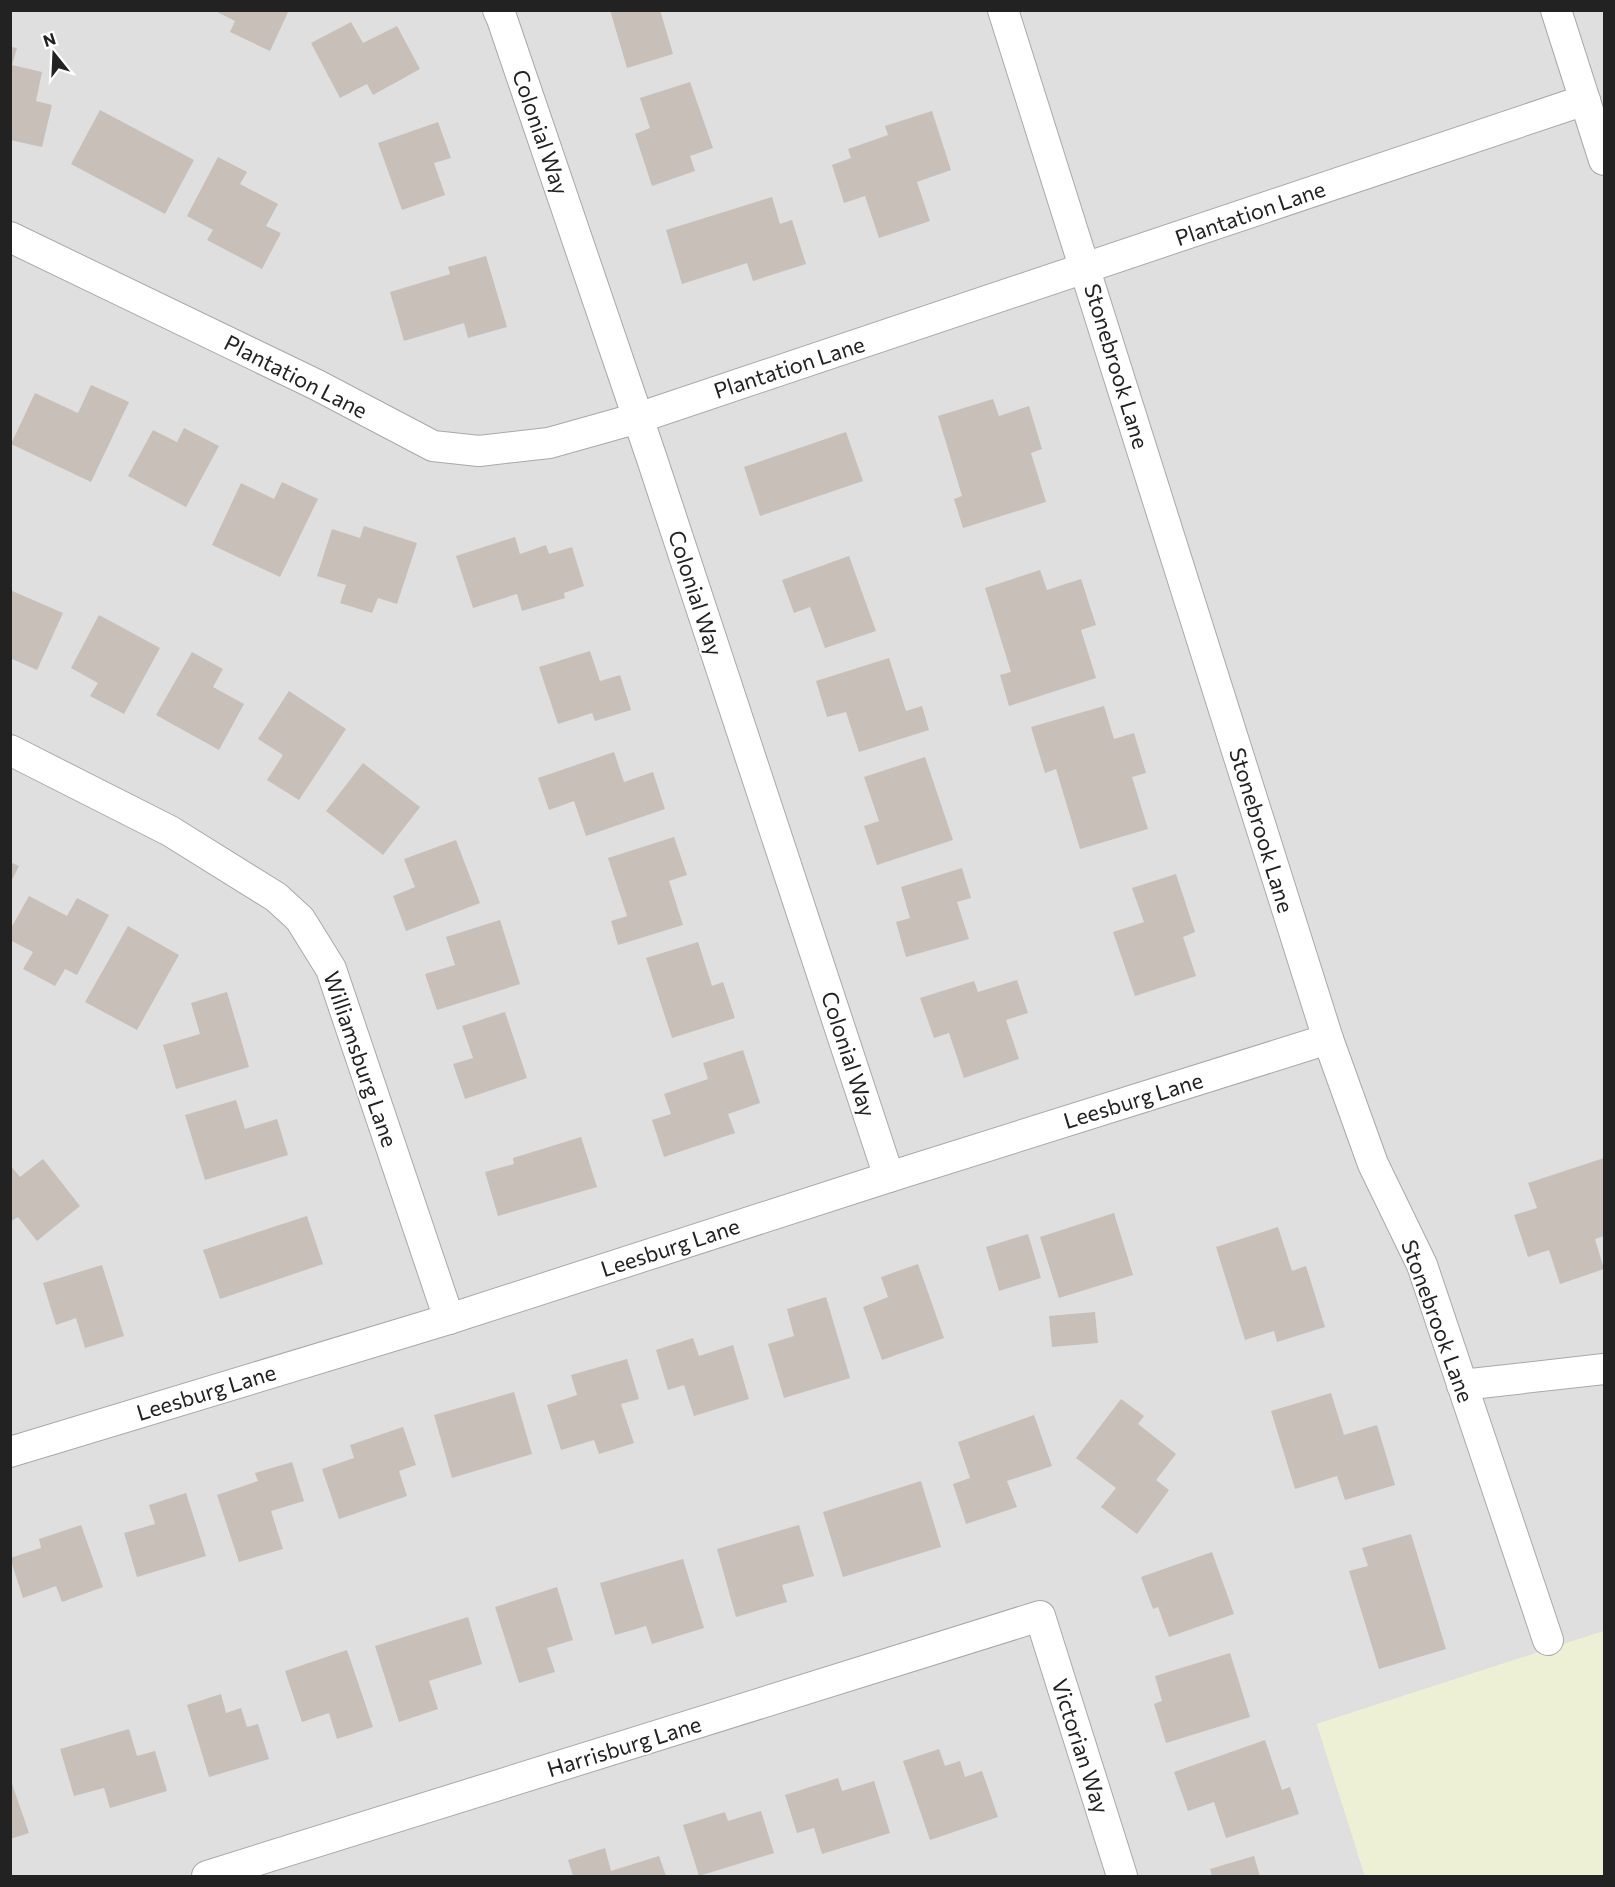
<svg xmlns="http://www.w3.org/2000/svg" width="1615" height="1887" font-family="Commissioner,sans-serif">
<rect width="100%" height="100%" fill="#f2efe9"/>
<!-- residential -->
<polygon fill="#e0dfdf" points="11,11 1604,11 1604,1631 1317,1724 1365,1876 11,1876"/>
<!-- farmland -->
<polygon fill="#eef0d5" points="1604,1631 1604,1876 1365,1876 1317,1724"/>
<!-- building -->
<g fill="#c7bfb8">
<polygon points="213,10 289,10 270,51 230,32 235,21"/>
<polygon points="610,10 660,10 673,54 627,68"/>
<polygon points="351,22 363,43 397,26 420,69 373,95 367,84 340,98 311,43"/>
<polygon points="10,47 17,48 12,65 42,72 36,101 52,105 42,147 10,140"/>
<polygon points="690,82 713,148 690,156 695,171 652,186 635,134 650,128 640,98"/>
<polygon points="100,110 194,160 165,214 71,164"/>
<polygon points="932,111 951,170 917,182 930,221 879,238 865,196 844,203 832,165 851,158 848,149 888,135 885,126"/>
<polygon points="438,122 451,158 434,163 445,195 402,210 378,143"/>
<polygon points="218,157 247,172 240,184 278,204 266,226 281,233 262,269 207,240 213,230 187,216"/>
<polygon points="772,197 780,224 792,220 806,264 753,281 747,263 682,284 666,230"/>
<polygon points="486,256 507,327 468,338 464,323 404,341 390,292 450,274 448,267"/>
<polygon points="91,385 129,402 91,482 11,444 35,393 78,413"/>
<polygon points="993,399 999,416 1029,406 1042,449 1031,453 1046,502 963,528 954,499 962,496 938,416"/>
<polygon points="184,428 219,446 186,507 128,476 153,430 177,442"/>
<polygon points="846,432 863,481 760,516 744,467"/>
<polygon points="282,482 318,499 280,577 212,545 241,483 274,499"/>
<polygon points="364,526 417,543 397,604 378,598 372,613 340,603 346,585 317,576 332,529 360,538"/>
<polygon points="515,537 520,554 546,545 549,554 572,547 584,586 564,593 565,598 522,611 517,594 473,608 456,556"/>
<polygon points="849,556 876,631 825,648 810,607 794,613 782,580"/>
<polygon points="1040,570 1047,590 1081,579 1096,625 1081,630 1096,678 1009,706 1000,675 1011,672 985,588"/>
<polygon points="10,590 63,613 37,670 10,658"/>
<polygon points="99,615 160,648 124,714 90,696 98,683 71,668"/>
<polygon points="590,651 600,681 620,675 631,710 595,721 592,713 558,724 539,667"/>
<polygon points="192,652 223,669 213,687 244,704 219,750 156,715"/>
<polygon points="889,658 906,711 922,706 929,730 859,752 846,712 827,717 816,681"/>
<polygon points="289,691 346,729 299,800 267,780 283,755 258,739"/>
<polygon points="1104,706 1114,739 1134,733 1146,773 1132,777 1148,829 1080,849 1056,769 1045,773 1031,727"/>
<polygon points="614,752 624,782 653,772 665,809 586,836 574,801 549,810 538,778"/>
<polygon points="925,757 953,840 877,865 864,826 879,821 864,777"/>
<polygon points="363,763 420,807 383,855 326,811"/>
<polygon points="674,837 687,875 669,881 683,925 618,945 611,921 627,916 608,858"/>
<polygon points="456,840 480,903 406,931 393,896 415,887 404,859"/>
<polygon points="10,862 19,866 10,884"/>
<polygon points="962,868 971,898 957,902 969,939 906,957 896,922 910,918 901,887"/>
<polygon points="1176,874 1195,932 1183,937 1196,976 1135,996 1113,932 1144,922 1132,888"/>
<polygon points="29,896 67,916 77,898 109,915 77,975 65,969 55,986 23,969 33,952 10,940 10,930"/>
<polygon points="500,920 520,984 437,1010 425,974 455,965 446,937"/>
<polygon points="128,926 179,955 137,1030 85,1002"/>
<polygon points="698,942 712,986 723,982 735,1018 672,1038 646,958"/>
<polygon points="1017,980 1028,1013 1006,1020 1019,1059 964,1078 949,1033 934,1038 920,998 974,981 978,992"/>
<polygon points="227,992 249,1067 176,1089 163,1045 200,1034 191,1003"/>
<polygon points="505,1012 527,1078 465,1099 453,1064 473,1058 462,1026"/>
<polygon points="743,1050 760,1103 728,1114 735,1133 664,1157 652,1120 671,1114 664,1094 708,1079 703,1063"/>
<polygon points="236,1100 245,1129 277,1119 288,1155 205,1180 185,1115"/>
<polygon points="581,1137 597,1187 498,1216 485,1172 514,1164 513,1158"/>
<polygon points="1604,1158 1604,1236 1595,1239 1604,1269 1560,1284 1549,1250 1528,1257 1514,1215 1537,1208 1528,1183"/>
<polygon points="43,1159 80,1206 37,1241 18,1217 10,1222 10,1165 20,1177"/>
<polygon points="1114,1213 1133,1275 1059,1298 1040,1237"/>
<polygon points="307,1216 323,1264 220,1299 203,1250"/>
<polygon points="1278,1227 1292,1271 1306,1266 1325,1327 1277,1342 1274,1331 1245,1340 1216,1247"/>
<polygon points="1028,1234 1041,1278 999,1291 986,1247"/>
<polygon points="918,1264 944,1338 882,1360 863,1307 888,1297 881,1277"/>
<polygon points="102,1265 124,1336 85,1348 76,1318 56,1325 43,1283"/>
<polygon points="826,1297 850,1378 784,1398 768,1344 794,1336 787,1309"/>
<polygon points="1095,1312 1098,1343 1052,1347 1049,1316"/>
<polygon points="693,1338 699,1356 733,1345 749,1399 694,1416 684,1385 668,1390 656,1350"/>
<polygon points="627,1359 639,1399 621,1404 634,1443 599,1454 594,1440 561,1450 547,1405 577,1395 571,1375"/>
<polygon points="514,1392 532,1454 452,1478 434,1415"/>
<polygon points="1331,1393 1344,1435 1377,1425 1395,1485 1345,1500 1337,1476 1295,1489 1271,1411"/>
<polygon points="1121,1399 1144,1416 1138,1424 1176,1454 1156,1480 1169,1490 1137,1534 1101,1507 1116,1488 1076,1458"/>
<polygon points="1034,1415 1052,1466 1007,1481 1017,1507 966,1524 953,1484 970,1478 958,1442"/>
<polygon points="403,1427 416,1465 399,1471 407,1496 339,1519 322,1469 354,1458 350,1445"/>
<polygon points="292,1462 304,1501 271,1511 283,1549 239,1562 217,1495 258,1481 255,1473"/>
<polygon points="921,1481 941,1547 843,1577 823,1512"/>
<polygon points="186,1493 206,1556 137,1577 124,1533 155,1524 149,1505"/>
<polygon points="81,1525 103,1587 62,1602 56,1586 23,1598 10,1558 41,1548 39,1539"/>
<polygon points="799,1525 814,1576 782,1585 787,1602 736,1617 717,1549"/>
<polygon points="1411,1534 1446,1649 1379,1669 1349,1571 1368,1566 1362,1548"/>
<polygon points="1212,1552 1234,1614 1169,1637 1158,1607 1153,1609 1141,1577"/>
<polygon points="683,1559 704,1628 652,1644 646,1626 615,1635 600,1583"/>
<polygon points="557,1587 573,1640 547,1648 555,1672 519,1683 495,1607"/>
<polygon points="468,1617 482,1664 429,1681 438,1709 399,1722 375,1646"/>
<polygon points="347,1650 373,1727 337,1739 329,1713 302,1722 285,1671"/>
<polygon points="1230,1653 1250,1717 1166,1743 1154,1704 1162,1701 1155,1676"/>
<polygon points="221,1694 226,1713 241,1708 247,1727 258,1724 269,1759 209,1777 187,1705"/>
<polygon points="129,1729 137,1756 155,1751 167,1791 110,1808 104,1788 74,1796 60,1749"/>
<polygon points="1265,1740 1282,1790 1290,1787 1299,1814 1226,1838 1214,1802 1188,1811 1174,1772"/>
<polygon points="939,1749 945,1766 960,1761 965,1777 982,1771 998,1817 930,1840 903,1761"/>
<polygon points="10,1778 29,1833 10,1839"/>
<polygon points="838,1778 842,1791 874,1781 890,1833 822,1854 814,1828 797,1833 785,1795"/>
<polygon points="761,1811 774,1853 699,1876 683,1825 725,1812 728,1821"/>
<polygon points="605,1848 611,1871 659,1856 666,1876 573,1876 568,1860"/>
<polygon points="1254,1856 1260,1876 1212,1876 1210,1869"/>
</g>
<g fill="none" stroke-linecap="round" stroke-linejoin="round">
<!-- street casing -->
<g stroke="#a9a9a9" stroke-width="32">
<g id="street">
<polyline points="498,10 502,19 652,459 889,1177"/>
<polyline points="1003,10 1328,1039 1373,1164 1422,1265 1548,1640"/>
<polyline points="1556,10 1604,160"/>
<polyline points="10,237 317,385 433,446 479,451 549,443 638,418 1585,100"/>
<polyline points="10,750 170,831 276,897 300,919 331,969 449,1319"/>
<polyline points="1462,1385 1604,1369"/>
<polyline points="10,1452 449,1319 889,1177 1328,1039"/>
<polyline points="207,1876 1040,1616 1122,1876"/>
</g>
</g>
<!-- street -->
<use href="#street" stroke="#fff" stroke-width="30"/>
</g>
<g text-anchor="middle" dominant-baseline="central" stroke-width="4.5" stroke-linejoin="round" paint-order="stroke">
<!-- street labels -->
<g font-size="22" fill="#222" stroke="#fff">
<text transform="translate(541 132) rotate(71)">Colonial Way</text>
<text transform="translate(1250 213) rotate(-19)">Plantation Lane</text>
<text transform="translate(1117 366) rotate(73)">Stonebrook Lane</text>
<text transform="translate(789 367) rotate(-18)">Plantation Lane</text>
<text transform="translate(296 376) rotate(27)">Plantation Lane</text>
<text transform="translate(696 593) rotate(72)">Colonial Way</text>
<text transform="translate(1262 830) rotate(73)">Stonebrook Lane</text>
<text transform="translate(849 1054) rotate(72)">Colonial Way</text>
<text transform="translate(361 1059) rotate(71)">Williamsburg Lane</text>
<text transform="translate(1133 1100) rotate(-17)">Leesburg Lane</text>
<text transform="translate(670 1247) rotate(-18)">Leesburg Lane</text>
<text transform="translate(1438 1321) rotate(70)">Stonebrook Lane</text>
<text transform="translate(206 1392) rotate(-17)">Leesburg Lane</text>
<text transform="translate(624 1746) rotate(-17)">Harrisburg Lane</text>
<text transform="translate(1081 1746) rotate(72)">Victorian Way</text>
</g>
</g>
<!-- border -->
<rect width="1615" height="1887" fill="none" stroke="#222222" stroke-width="24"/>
<!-- north arrow -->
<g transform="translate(54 54) rotate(342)" stroke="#ffffff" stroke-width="4.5" paint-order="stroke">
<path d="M0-4.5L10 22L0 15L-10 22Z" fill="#222222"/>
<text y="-9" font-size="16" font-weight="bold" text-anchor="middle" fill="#222222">N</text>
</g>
</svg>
